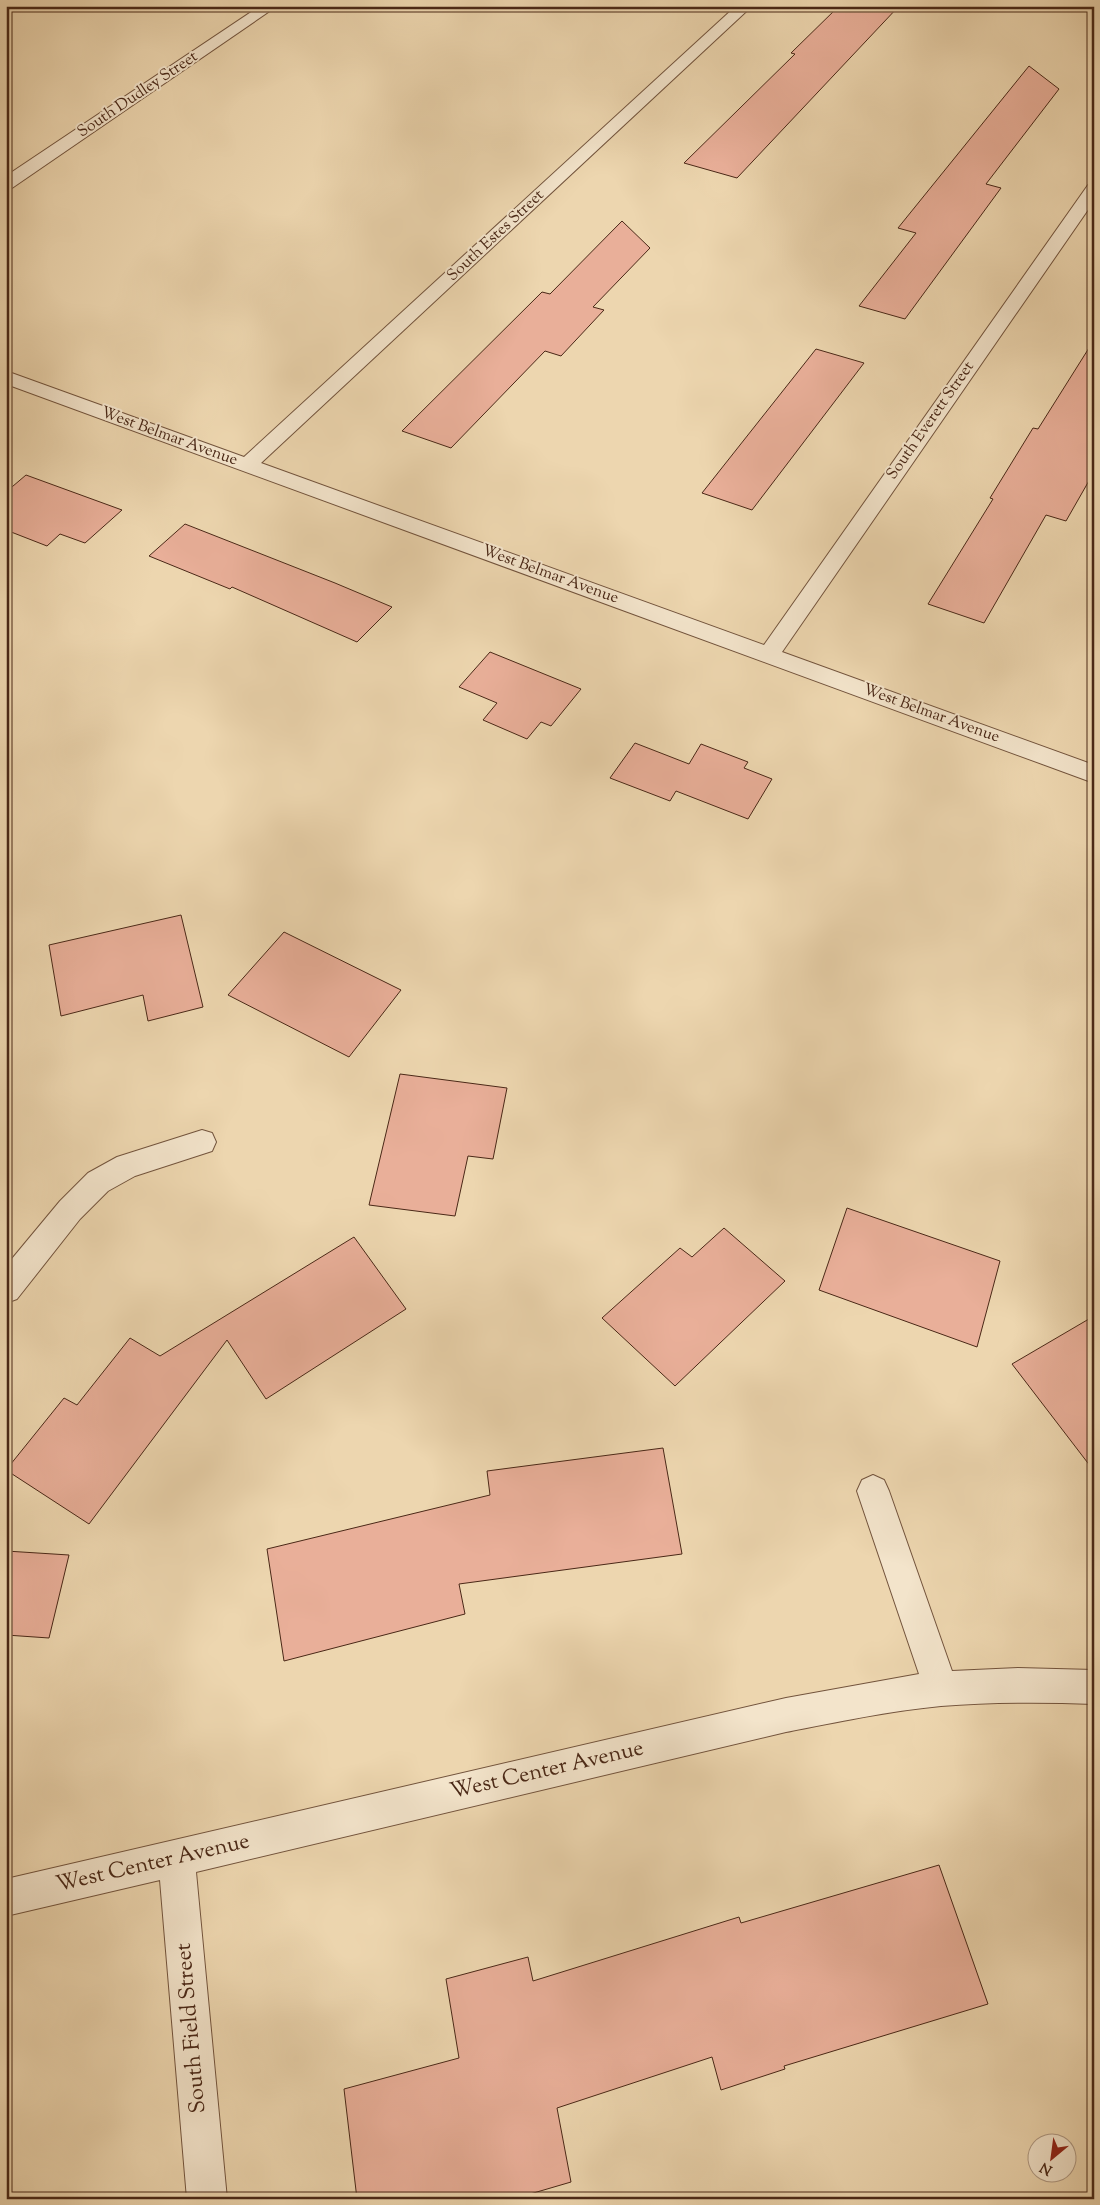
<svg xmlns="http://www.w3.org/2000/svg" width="1100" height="2205" font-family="'Sorts Mill Goudy',serif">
<rect width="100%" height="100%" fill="#edd6af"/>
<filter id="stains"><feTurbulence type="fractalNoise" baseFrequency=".004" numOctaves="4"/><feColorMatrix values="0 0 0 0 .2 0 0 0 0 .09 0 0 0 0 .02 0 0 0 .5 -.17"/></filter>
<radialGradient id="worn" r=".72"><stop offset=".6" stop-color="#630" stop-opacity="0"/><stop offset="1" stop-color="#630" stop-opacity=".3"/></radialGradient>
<!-- building -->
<g fill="#e9af99" stroke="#4a2817">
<polygon points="839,6 899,6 737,178 684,163 795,54 791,53"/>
<polygon points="1029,66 1059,89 986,184 1001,188 905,319 859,306 916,233 898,228"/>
<polygon points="622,221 650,248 593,307 604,310 561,356 545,351 451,448 402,431 542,292 550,294"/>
<polygon points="1094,340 1094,472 1066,521 1046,515 984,623 928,604 993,499 990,498 1033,428 1038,429"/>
<polygon points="816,349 864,363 752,510 702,493"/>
<polygon points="26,475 122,510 85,543 60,534 47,546 6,530 6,492"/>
<polygon points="185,524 335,583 392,607 357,642 232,587 230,589 149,556"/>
<polygon points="490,652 581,689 551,726 541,722 527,739 483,720 497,703 459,687"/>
<polygon points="635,743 689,764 701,744 748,762 744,768 772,779 748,819 676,791 670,801 610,778"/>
<polygon points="181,915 203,1007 148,1021 143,995 61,1016 49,945"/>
<polygon points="284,932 401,990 349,1057 228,995"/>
<polygon points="400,1074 507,1088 493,1159 468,1156 455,1216 369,1205"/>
<polygon points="847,1208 1000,1261 977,1347 819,1290"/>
<polygon points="724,1228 785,1281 675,1386 602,1318 680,1248 692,1257"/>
<polygon points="354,1237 406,1309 266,1399 227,1340 89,1524 6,1470 64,1398 77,1405 130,1338 160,1356"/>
<polygon points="1094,1316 1094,1471 1012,1364"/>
<polygon points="663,1448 682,1554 459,1584 465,1614 284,1661 267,1549 490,1495 487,1471"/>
<polygon points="6,1551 69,1555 49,1638 6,1635"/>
<polygon points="939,1865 988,2004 784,2066 785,2069 721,2090 712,2057 557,2108 571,2182 513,2199 357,2199 344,2089 459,2058 446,1979 528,1957 533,1981 739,1917 741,1923"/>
</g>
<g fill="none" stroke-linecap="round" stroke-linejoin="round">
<!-- minor casing -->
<g stroke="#73543d" stroke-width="2">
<g id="minor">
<polygon points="260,6 277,6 12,188 6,189 6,176"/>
<polygon points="736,6 752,6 261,463 764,645 1088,185 1094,184 1094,201 782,652 1094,765 1094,783 6,384 6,371 244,457"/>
<polygon points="202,1130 212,1133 216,1142 212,1151 135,1176 108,1191 80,1219 17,1299 6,1303 6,1266 60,1201 88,1173 117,1157"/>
<path d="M873,1475L884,1480L889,1491L952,1671L1018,1668L1094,1670V1704C1043,1702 992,1702 941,1706C889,1711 837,1722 786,1732L196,1872L227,2199H187L160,1880L6,1916V1879L786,1698L919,1674L857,1491L862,1480Z"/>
</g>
</g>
<!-- minor -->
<use href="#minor" fill="#f3e4cb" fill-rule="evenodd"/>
</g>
<g text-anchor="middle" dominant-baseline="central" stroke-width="4" stroke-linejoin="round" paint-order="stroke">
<!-- far-street labels -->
<g font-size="16" fill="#4a2817" stroke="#f3e4cb">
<text transform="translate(138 95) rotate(-34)">South Dudley Street</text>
<text transform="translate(496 236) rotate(-43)">South Estes Street</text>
<text transform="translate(931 421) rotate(-55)">South Everett Street</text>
<text transform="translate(169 437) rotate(20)">West Belmar Avenue</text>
<text transform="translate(550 575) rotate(20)">West Belmar Avenue</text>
<text transform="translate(931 714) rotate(20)">West Belmar Avenue</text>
</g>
<!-- near-street labels -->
<g font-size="22" fill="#4a2817" stroke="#f3e4cb">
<text transform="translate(547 1771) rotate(-13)">West Center Avenue</text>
<text transform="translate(153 1864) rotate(-13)">West Center Avenue</text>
<text transform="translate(192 2028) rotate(-95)">South Field Street</text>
</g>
</g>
<!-- margin -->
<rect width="1100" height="2205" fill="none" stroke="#edd6af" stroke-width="25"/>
<rect x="8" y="8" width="1085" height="2190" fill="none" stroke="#4a2817" stroke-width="2.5"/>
<rect x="12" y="12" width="1075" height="2180" fill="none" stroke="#4a2817"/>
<!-- north arrow -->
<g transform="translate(1052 2158) rotate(209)"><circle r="24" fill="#f3e4cb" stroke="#af9983"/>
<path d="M0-4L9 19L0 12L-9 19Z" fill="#8f2418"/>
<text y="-8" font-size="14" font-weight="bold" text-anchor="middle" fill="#4a2817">N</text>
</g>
<rect width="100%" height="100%" filter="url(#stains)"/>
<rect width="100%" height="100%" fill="url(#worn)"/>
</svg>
